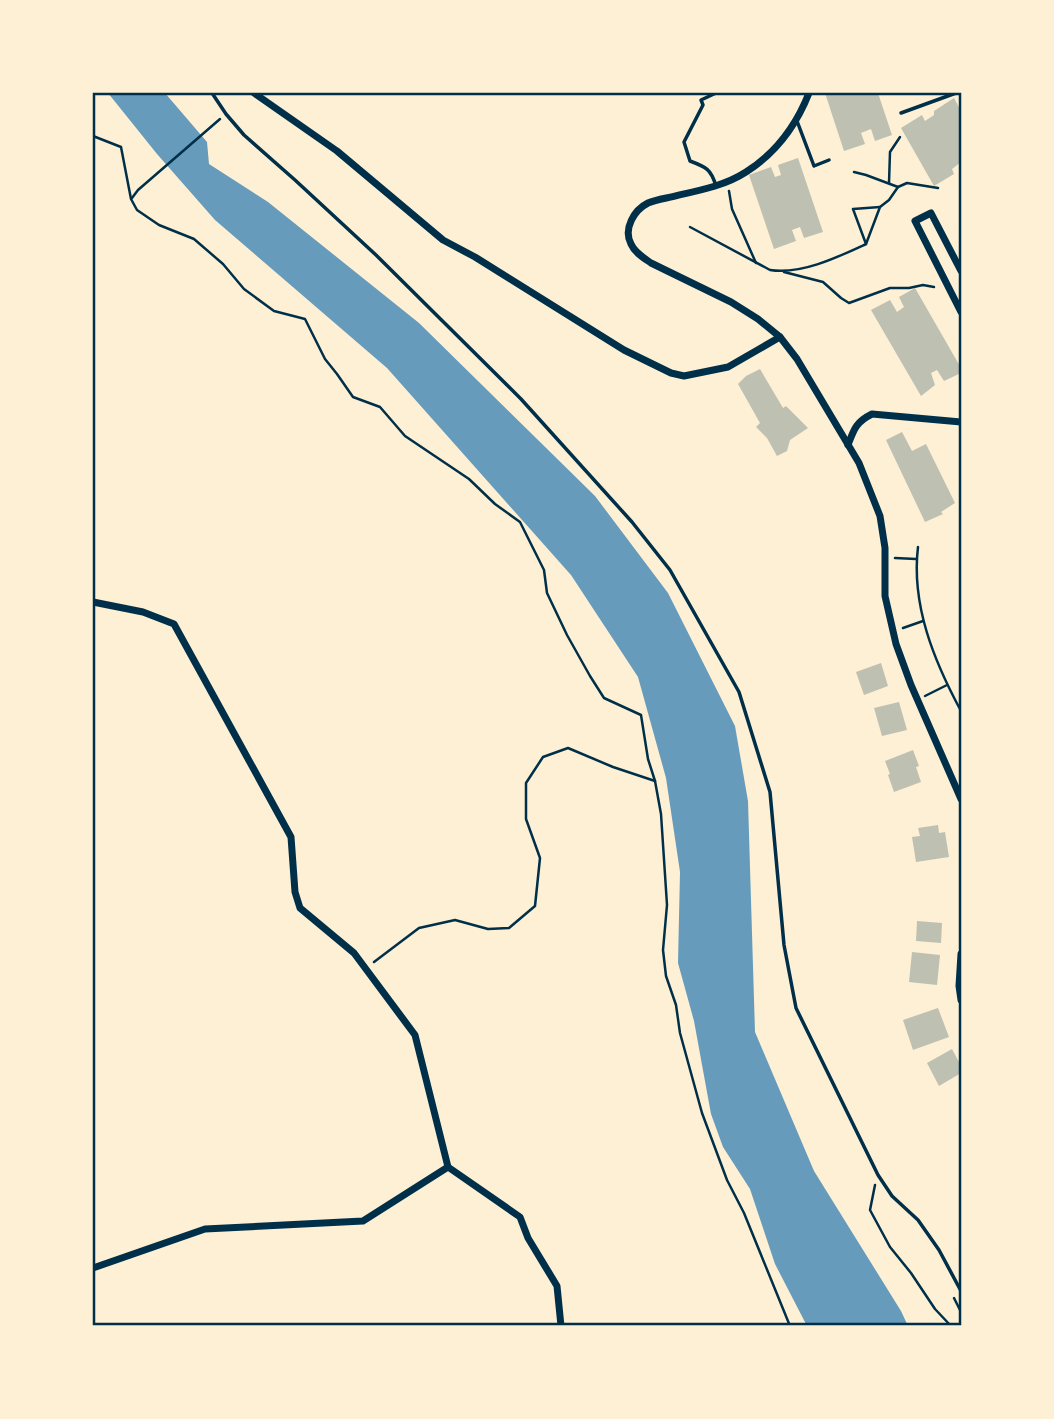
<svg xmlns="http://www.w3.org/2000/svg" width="1054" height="1419" font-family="'IBM Plex Sans',sans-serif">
<rect width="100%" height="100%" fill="#fdf0d5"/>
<!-- water -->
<polygon fill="#669bbc" points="108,93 165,93 207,142 209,164 268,202 419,323 595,496 668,593 735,726 748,801 755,1032 814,1171 901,1311 908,1326 807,1326 775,1264 750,1189 723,1147 711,1114 694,1021 678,963 680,872 666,778 638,677 571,575 387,368 215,220 157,154"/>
<!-- building -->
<g fill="#bec0b2">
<polygon points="825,93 878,93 892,135 875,141 871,129 861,133 865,144 844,151"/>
<polygon points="954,98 961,111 961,162 952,169 954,174 934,186 901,128 922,115 925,121 934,115 934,111"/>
<polygon points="798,158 823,232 804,238 800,227 792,230 796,241 774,249 749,175 771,167 775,177 781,175 778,165"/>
<polygon points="915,288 961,368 961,373 944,381 937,370 931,373 935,385 921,396 871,310 890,300 897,312 904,307 899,297"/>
<polygon points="760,369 783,408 786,406 808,428 790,440 787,451 777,456 767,438 756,427 760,423 738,384 746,376"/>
<polygon points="902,432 912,451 926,444 955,503 941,512 943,514 925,522 886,440"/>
<polygon points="881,663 888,686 864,695 856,672"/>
<polygon points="899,702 907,730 882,736 874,708"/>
<polygon points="913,750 919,766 916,767 921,782 894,792 888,775 890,774 885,761"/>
<polygon points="938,825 939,833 945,832 949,857 916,862 912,837 920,836 918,828"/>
<polygon points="917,921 942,923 941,943 916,941"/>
<polygon points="912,952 940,955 937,985 909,982"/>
<polygon points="938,1008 949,1037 913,1050 903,1020"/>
<polygon points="952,1049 961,1066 961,1073 939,1086 927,1063"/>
</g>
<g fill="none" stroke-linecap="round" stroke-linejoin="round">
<!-- path -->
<g stroke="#003049" stroke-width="2.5">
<polyline points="93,136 121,147 131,199 137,210 159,225 194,239 223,264 244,289 274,311 305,319 325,359 337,374 353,397 380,407 405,436 469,479 495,504 520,522 544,570 547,593 567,635 590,676 604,698 641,715 648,759 655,781 661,814 667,905 663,950 666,976 676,1005 680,1033 702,1113 727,1180 744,1213 790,1326"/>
<polyline points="854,172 866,175 898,187"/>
<polyline points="889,183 890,152 900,137"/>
<polyline points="729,191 732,209 756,263"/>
<polyline points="132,198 138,190 220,119"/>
<path d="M690,227L770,270C801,275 838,257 866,244L853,209L880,207"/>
<polyline points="866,244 880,207 889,200 898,187 907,183 938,188"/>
<polyline points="784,272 823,282 841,298 849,303 890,288 909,288 923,285 934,287"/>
<path d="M918,547C911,605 934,661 961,711"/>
<polyline points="895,558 916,559"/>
<polyline points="903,628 923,621"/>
<polyline points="925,696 947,685"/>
<polyline points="374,962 419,928 455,920 488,929 509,928 535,906 540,858 526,819 526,783 543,757 568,748 613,767 655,781"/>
<polyline points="875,1185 870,1210 890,1247 911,1273 935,1309 951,1326"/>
<polyline points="954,1298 961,1312"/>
</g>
<!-- service -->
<g stroke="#003049" stroke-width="3.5">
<polyline points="212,93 226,114 244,135 295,180 376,255 521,399 632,522 670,570 739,692 770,792 784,945 796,1008 878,1175 892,1196 918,1220 939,1250 961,1291"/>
<path d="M716,93L701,100L703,105L684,142L690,161C706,167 711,169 716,186"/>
<polyline points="901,113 956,93"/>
<polyline points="797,121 814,166 829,160"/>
</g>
<!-- minor -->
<g stroke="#003049" stroke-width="7">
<polyline points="254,93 337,151 443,240 475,257 624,350 671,373 684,376 728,367 780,337"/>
<path d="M809,93C796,126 776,153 746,172C726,185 702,190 679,195C669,198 657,199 648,203C634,210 623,229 631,244C635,253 644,258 651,263L731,302L758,319L780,337L797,359L859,463L880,516L885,548V596L896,644L911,685L961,799"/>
<polyline points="961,271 931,213 915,221 961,312"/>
<path d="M848,445C854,429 856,422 872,414L961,422"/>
<polyline points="93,602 143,612 174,624 291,837 295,892 300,908 354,953 415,1035 448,1167 520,1217 528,1238 557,1286 561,1326"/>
<polyline points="961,954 959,986 961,1000"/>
<polyline points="93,1268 205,1229 363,1221 448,1167"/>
</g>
</g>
<!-- border -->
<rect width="1054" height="1419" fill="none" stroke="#fdf0d5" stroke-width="189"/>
<rect x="94" y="94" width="866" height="1230" fill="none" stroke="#003049" stroke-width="2.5"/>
</svg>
